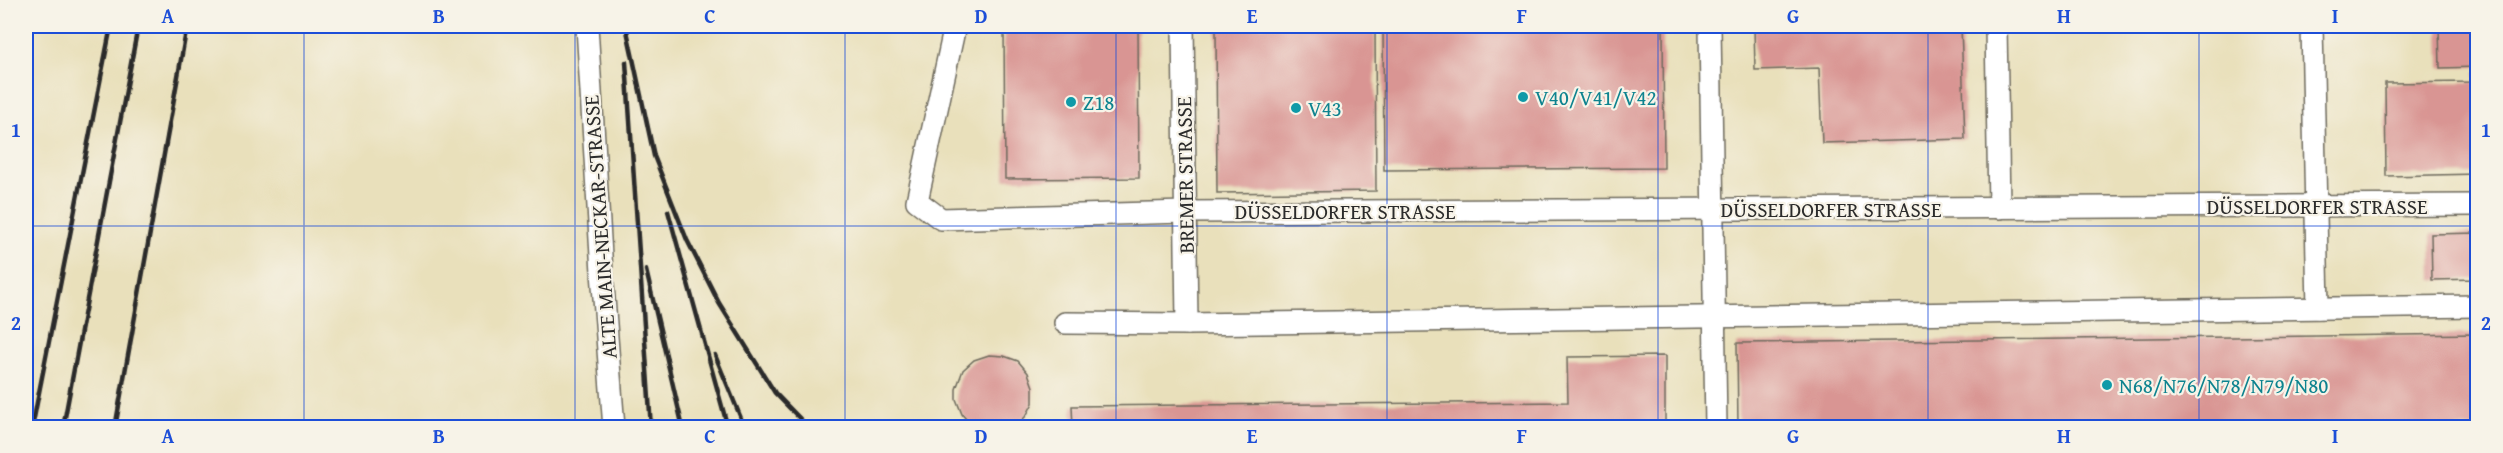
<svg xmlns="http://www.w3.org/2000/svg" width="2503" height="453" font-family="'Gentium Book Plus',serif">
<rect width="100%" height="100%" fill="#f7f3e8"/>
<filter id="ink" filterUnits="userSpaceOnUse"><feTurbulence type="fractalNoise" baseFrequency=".0167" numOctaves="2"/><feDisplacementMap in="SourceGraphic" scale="12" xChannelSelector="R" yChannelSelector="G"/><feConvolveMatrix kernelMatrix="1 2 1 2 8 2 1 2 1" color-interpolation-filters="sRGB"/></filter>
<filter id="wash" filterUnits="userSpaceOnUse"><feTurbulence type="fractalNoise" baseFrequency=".008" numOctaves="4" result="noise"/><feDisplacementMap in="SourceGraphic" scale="24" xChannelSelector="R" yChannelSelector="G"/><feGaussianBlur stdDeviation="1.35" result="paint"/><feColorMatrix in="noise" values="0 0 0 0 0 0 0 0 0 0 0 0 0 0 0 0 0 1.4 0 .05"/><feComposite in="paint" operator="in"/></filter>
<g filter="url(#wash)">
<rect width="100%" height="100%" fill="#e9e0bb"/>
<g id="blocks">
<!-- building -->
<g fill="#d99593">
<polygon points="1004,26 1138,26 1139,178 1005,179"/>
<polygon points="1216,26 1375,26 1376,191 1217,193"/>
<polygon points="1383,26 1663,26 1664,168 1384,170"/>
<polygon points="1754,26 1961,26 1965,139 1822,143 1819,68 1755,70"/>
<polygon points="2439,26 2478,26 2478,67 2440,68"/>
<polygon points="2475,72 2478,72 2478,174 2386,176 2385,83 2475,82"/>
<polygon points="2478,233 2478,279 2432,280 2431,234"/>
<polygon points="2478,334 2478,428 1738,428 1737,343"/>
<polygon points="989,355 1004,356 1018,361 1028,373 1033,387 1033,403 1026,416 1019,423 1019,428 973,428 962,414 956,399 956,389 963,370 974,360"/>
<polygon points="1665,356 1665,428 1073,428 1072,406 1568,402 1567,357"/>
</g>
</g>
</g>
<g filter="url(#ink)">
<use href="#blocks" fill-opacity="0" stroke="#6e6a5d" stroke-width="1.5"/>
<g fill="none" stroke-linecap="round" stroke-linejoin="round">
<!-- lane casing -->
<g stroke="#6e6a5d" stroke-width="24">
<g id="lane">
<polyline points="587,26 602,272 614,428"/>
<polyline points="955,26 917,201 941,219 1185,212 2478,205"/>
<polyline points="1183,26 1187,324"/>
<polyline points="1710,26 1716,428"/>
<polyline points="1996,26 1999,208"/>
<polyline points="2312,26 2318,308"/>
<polyline points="1065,323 1187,324 2478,306"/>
</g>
</g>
<!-- lane -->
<use href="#lane" stroke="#fff" stroke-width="21"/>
<!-- rail -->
<g stroke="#2b2b2b" stroke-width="4.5">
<polyline points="626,26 654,156 687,240 719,303 775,393 809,428"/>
<polyline points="626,62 651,428"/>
<polyline points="668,211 728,428"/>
<polyline points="646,270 683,428"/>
<polyline points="715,355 745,428"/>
<polyline points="32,428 111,26"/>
<polyline points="63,428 138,26"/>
<polyline points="115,428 187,26"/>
</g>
</g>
</g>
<!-- grid -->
<path fill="none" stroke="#1d4ed8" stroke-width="1.5" stroke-opacity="0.55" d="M304,26V428M575,26V428M845,26V428M1116,26V428M1387,26V428M1658,26V428M1928,26V428M2199,26V428M26,226H2478"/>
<!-- markers -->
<g fill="#0f9aa8" stroke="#f7f3e8" stroke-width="2">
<circle cx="1523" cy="97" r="6"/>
<circle cx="1071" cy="102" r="6"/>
<circle cx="1296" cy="108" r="6"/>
<circle cx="2107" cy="385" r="6"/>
</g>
<g text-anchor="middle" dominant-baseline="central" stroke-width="4.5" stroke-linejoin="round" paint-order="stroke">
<!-- culture labels -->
<g font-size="21" fill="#0d838f" stroke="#f7f3e8" text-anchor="start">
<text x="1535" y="97">V40/V41/V42</text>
<text x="1083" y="102">Z18</text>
<text x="1308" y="108">V43</text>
<text x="2119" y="385">N68/N76/N78/N79/N80</text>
</g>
<!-- street labels -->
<g font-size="21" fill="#2b2b2b" stroke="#f7f3e8">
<text transform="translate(1185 175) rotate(-91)">BREMER STRASSE</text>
<text x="2317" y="206">DÜSSELDORFER STRASSE</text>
<text x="1831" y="209">DÜSSELDORFER STRASSE</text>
<text x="1345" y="211">DÜSSELDORFER STRASSE</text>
<text transform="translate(600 227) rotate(-94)">ALTE MAIN-NECKAR-STRASSE</text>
</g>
</g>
<!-- margin -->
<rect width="2503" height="453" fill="none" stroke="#f7f3e8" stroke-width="66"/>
<rect x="33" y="33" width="2437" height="387" fill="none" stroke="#1d4ed8" stroke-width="2"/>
<g font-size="20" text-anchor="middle" font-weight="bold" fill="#1d4ed8">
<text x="168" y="23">A</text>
<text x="439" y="23">B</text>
<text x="710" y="23">C</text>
<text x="981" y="23">D</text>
<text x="1252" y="23">E</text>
<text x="1522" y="23">F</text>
<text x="1793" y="23">G</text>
<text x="2064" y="23">H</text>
<text x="2335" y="23">I</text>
<text x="16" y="137">1</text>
<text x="2486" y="137">1</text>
<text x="16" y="330">2</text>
<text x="2486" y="330">2</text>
<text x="168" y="443">A</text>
<text x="439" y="443">B</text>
<text x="710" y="443">C</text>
<text x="981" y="443">D</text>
<text x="1252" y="443">E</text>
<text x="1522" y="443">F</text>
<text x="1793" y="443">G</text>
<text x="2064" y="443">H</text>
<text x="2335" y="443">I</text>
</g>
</svg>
